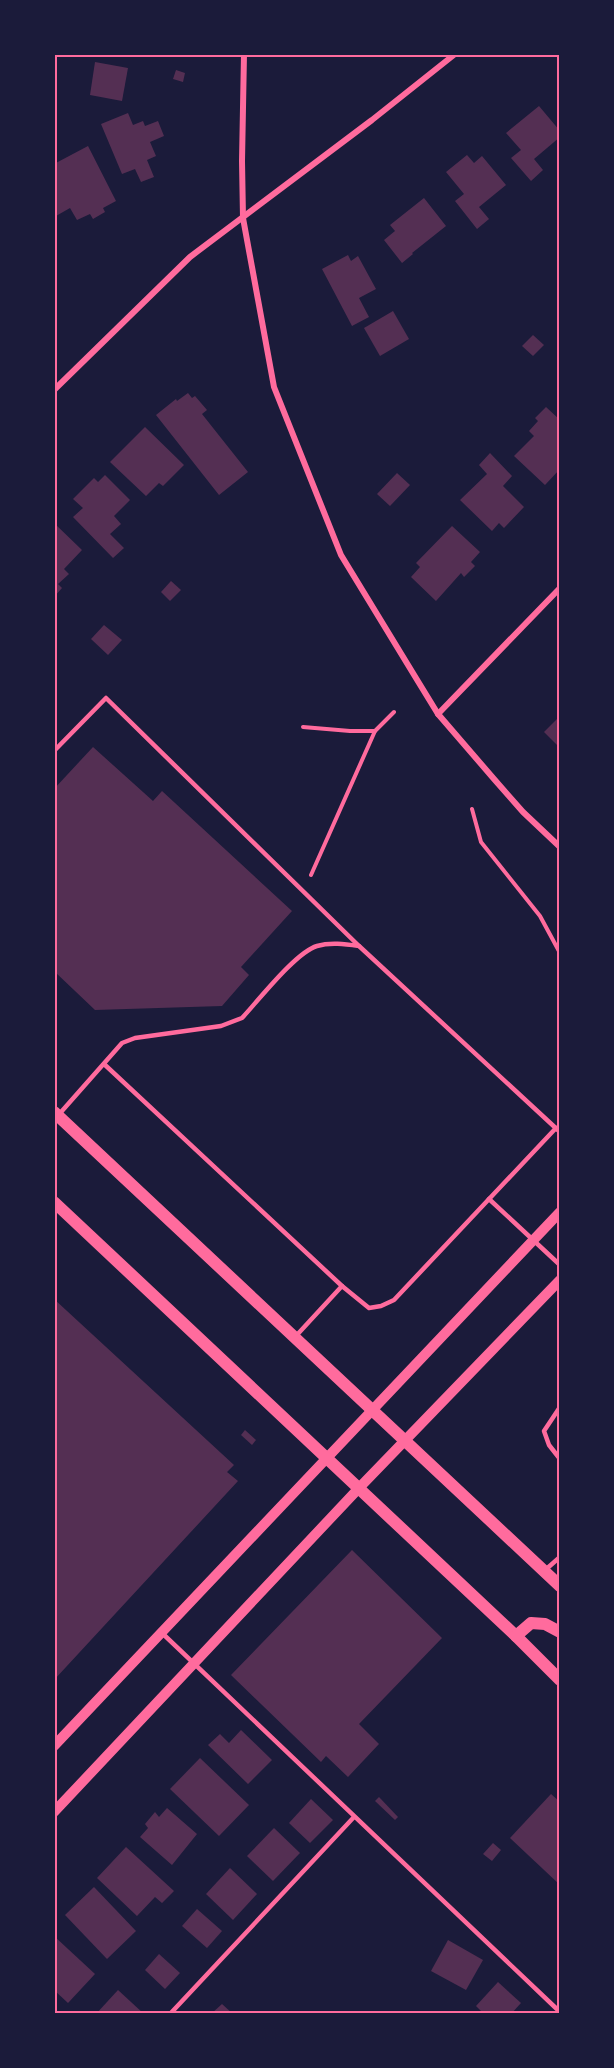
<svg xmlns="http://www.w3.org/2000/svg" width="614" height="2068" font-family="Overpass,sans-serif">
<rect width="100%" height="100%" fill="#1b1b3a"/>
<!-- building -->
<g fill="#542f53">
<polygon points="95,62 128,68 122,101 90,95"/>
<polygon points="176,70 185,73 183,82 173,79"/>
<polygon points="539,106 560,131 560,137 534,159 543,170 531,181 511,158 521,150 506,133"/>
<polygon points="128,113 133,125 143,121 145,126 158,121 164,136 150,142 156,156 147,160 154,177 141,182 135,169 122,174 101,124"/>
<polygon points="88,146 116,201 103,208 105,212 93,219 90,214 77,220 70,208 56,216 54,211 54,164"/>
<polygon points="467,155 474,163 482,156 506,185 479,207 489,219 477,229 455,201 464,194 446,172"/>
<polygon points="424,198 446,226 412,253 413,254 402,263 384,240 395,231 390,225"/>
<polygon points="348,255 351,261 358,256 376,289 359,298 369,317 352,326 322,269"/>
<polygon points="393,311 409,339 380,356 364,328"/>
<polygon points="533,335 544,345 533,356 522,346"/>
<polygon points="188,393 192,398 195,396 207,410 202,414 248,472 219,495 156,415 176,399 177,401"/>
<polygon points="546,407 560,420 560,436 557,439 560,441 560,469 545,485 514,456 534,436 529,431 538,421 535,418"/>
<polygon points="145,427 184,465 163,486 159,483 146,496 110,462"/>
<polygon points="490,453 512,476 503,486 524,507 504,528 499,523 492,531 460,500 487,474 479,465"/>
<polygon points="397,473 410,485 390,506 377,494"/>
<polygon points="105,475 130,500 114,516 121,524 110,534 124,548 113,558 73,517 83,508 73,499 94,478 98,482"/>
<polygon points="54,523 82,550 64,569 69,574 58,584 62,588 54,597"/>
<polygon points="452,526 480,552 471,562 475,566 464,577 461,573 436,601 411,577 420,567 416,563"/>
<polygon points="171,581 181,590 170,601 161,592"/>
<polygon points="104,625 122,640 108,655 91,639"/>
<polygon points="560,716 560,748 544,732"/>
<polygon points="93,747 153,801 162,791 292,911 241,967 249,975 222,1006 95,1010 54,971 54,789"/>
<polygon points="54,1299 234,1465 227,1472 238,1481 54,1680"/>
<polygon points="245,1430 256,1440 252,1445 241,1435"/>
<polygon points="352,1550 442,1638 359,1724 379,1744 348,1777 326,1756 321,1762 231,1675"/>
<polygon points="241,1730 272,1760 248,1784 208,1745 220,1734 229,1743"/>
<polygon points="200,1758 249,1805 219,1836 170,1789"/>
<polygon points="551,1794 560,1802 560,1885 510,1838"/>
<polygon points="379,1797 398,1817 395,1820 375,1801"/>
<polygon points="311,1799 333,1820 310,1843 289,1823"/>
<polygon points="167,1808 197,1834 172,1865 140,1837 148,1828 145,1824 155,1812 159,1817"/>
<polygon points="274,1828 300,1853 273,1881 247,1856"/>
<polygon points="493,1843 501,1850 492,1861 483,1854"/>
<polygon points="126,1847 174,1891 162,1903 155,1897 137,1916 97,1878"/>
<polygon points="230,1868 257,1894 233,1920 206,1894"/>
<polygon points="94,1887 136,1931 107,1959 65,1915"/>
<polygon points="197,1909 222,1931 207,1948 182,1926"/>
<polygon points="54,1936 95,1974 68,2003 54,1990"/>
<polygon points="448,1940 483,1960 466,1990 431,1971"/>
<polygon points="159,1954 180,1973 165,1989 145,1970"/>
<polygon points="498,1982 521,2003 511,2014 484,2014 476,2006"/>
<polygon points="118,1990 144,2014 96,2014"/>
<polygon points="222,2004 233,2014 211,2014"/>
</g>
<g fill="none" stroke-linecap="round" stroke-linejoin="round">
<!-- path -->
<g stroke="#ff6b9d" stroke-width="4">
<polyline points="303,727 350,731 375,731"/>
<polyline points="472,809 481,842 540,916 560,953"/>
<polyline points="311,875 375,731 394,712"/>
</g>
<!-- service -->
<g stroke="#ff6b9d" stroke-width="4.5">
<polyline points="54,751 106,698 359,946"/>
<polyline points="104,1064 342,1286"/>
<path d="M54,1120L122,1043L135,1038L221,1026L242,1018C258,1001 296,952 317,946C330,942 345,944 359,946L560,1132"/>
<polyline points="489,1199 560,1265"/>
<polyline points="295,1337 342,1286 369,1308 381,1306 394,1300 556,1128"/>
<polyline points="560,1407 544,1431 549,1445 560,1459"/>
<polyline points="544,1571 560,1557"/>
<polyline points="162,1633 560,2012"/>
<polyline points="170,2014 354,1817"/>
</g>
<!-- minor -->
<g stroke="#ff6b9d" stroke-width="6">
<polyline points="244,54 242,161 243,218 274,387 341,555 419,683 438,714 494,779 523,812 560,847"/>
<polyline points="54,390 190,257 372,120 455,54"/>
<polyline points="438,714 560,588"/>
</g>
<!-- tertiary -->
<g stroke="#ff6b9d" stroke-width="10">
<polyline points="54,1746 560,1212"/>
<polyline points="54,1812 359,1488 560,1280"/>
</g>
<!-- secondary -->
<g stroke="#ff6b9d" stroke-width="12">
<polyline points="54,1112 560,1586"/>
<polyline points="54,1202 516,1636 560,1680"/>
<polyline points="516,1636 531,1623 545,1624 560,1632"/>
</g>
</g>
<!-- border -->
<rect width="614" height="2068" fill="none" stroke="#1b1b3a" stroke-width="111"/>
<rect x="56" y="56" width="502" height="1956" fill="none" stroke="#ff6b9d" stroke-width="2"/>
</svg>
